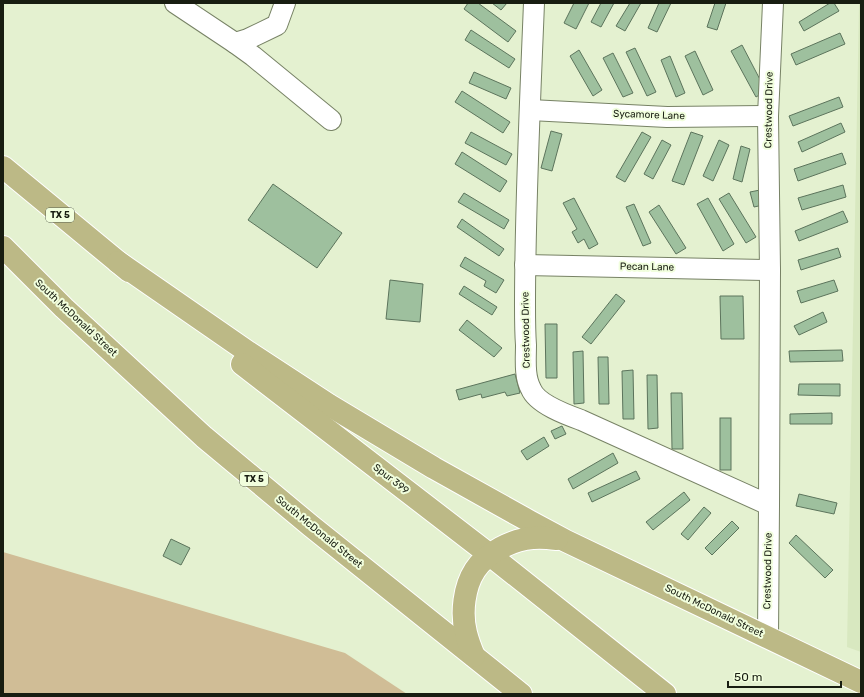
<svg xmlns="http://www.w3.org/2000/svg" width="864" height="697" font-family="Rubik,sans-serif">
<rect width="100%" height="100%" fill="#e4f1d0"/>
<!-- built -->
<polygon fill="#d8e8c0" points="859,3 861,3 861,652 847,647"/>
<!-- green -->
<polygon fill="#d0bd96" points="3,552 345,653 407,694 3,694"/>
<!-- building -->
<g fill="#9ec09e" stroke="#5c745c">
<polygon points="468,3 478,3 516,31 508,42 464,9"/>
<polygon points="492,3 507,3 501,10"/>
<polygon points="574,3 589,3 576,29 564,23"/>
<polygon points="601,3 614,3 601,27 591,22"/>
<polygon points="630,3 641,3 625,31 616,26"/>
<polygon points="659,3 671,3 657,32 648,28"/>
<polygon points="715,3 726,3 717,30 707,27"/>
<polygon points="830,3 834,3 839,11 804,31 799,22"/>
<polygon points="471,30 515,59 509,68 465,40"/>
<polygon points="840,33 845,44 796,65 791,54"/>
<polygon points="742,45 766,91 756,97 731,51"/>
<polygon points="635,48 656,92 647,96 626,52"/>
<polygon points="579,50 602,90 593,96 570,56"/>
<polygon points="695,51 713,90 703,95 685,56"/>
<polygon points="613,53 633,93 623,97 603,58"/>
<polygon points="670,56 685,93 676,97 661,60"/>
<polygon points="474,72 511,88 506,99 469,83"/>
<polygon points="462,91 510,122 503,133 455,102"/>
<polygon points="839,97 843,107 793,126 789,116"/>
<polygon points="841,123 845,132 802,152 798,142"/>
<polygon points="551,131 562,134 552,171 541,168"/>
<polygon points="471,132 512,154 506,165 465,143"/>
<polygon points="642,132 651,137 625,182 616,177"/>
<polygon points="691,132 703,136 684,185 672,181"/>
<polygon points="662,140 671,145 653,179 644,174"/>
<polygon points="719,140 729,145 713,181 703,176"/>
<polygon points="741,146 750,149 742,182 733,179"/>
<polygon points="462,152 507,181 500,192 455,164"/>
<polygon points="842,153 846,164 798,181 794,169"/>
<polygon points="273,184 342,233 317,268 248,220"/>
<polygon points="843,185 846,197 802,210 798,198"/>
<polygon points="760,190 763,205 754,207 750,192"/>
<polygon points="464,193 509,220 504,229 458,202"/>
<polygon points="729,193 756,237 746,243 719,199"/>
<polygon points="574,198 598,244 589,249 584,239 578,243 572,232 577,229 563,203"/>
<polygon points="708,198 734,244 723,251 697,204"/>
<polygon points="634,204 651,243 643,246 626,207"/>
<polygon points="659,205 686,248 676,254 649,212"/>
<polygon points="843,211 848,222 799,241 795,231"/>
<polygon points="462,219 504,249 499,256 457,227"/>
<polygon points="838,248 841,257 801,270 798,260"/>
<polygon points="465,257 504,280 496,293 484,286 486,281 460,266"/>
<polygon points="390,280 423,284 420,322 386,319"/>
<polygon points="834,280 838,291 801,303 797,291"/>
<polygon points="464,286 497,307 492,315 459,294"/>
<polygon points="616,294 625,301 591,344 582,337"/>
<polygon points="720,296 743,296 744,339 721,339"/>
<polygon points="823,312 827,322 799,335 794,326"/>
<polygon points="467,320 502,348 494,357 459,330"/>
<polygon points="545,324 557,324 557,378 546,378"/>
<polygon points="842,350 843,361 790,362 789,351"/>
<polygon points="583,351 584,403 574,404 573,352"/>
<polygon points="598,357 608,357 609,404 599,404"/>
<polygon points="633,370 634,419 623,419 622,371"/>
<polygon points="515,374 520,393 507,396 505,392 482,398 481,394 459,400 456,390"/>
<polygon points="647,375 657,375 658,428 648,429"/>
<polygon points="799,384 840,384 840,396 798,395"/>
<polygon points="671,393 682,393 683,449 672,449"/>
<polygon points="832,413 832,424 790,424 790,414"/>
<rect x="720" y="418" width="11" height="52"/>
<polygon points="562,426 566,434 555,439 551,431"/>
<polygon points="544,437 549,446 527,460 521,451"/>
<polygon points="613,453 618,463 573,489 568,479"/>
<polygon points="636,471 640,479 592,502 588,493"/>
<polygon points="684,492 690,500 653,530 646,522"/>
<polygon points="799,494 837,503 834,514 796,506"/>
<polygon points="704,507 711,513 688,540 681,534"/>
<polygon points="732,521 739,528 712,555 705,548"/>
<polygon points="796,535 833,570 825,578 789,543"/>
<polygon points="171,539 190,548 181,565 163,556"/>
</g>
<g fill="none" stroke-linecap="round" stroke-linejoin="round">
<!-- minor casing -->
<g stroke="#778265" stroke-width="22">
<g id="minor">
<polyline points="175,3 235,43 248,39 277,25 285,3"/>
<path d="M534,3C530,104 525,205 525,305C525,318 525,332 526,345C526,359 524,376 531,389C537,404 567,415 581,420L769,505"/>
<polyline points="235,43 253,56 331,120"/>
<polyline points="530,110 667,117 768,116"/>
<polyline points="525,265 770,270"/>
<polyline points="768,637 769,505 770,270 768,116 773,3"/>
</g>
</g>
<!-- major casing -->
<g stroke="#fff" stroke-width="24">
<g id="major">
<polyline points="3,167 129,271"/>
<polyline points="3,247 64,308 204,437 311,526 521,694"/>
<polyline points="118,262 248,352 329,405 434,468 529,521 566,541 861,682"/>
<polyline points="242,364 490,555 665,694"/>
<path d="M474,656C471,649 468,641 466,633C461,613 464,587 475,570C486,553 513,539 533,538C541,537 549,538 557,539"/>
</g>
</g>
<!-- minor -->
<use href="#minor" stroke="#fff" stroke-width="20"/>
<!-- major -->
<use href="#major" stroke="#bcb986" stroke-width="22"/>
</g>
<g text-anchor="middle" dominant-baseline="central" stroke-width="4" stroke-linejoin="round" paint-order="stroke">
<!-- shield labels -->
<g fill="#f1fedd" stroke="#59604e" stroke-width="1">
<rect x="46" y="208" width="28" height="14" rx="3"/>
<rect x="240" y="472" width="28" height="14" rx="3"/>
</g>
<g font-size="9" font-weight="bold" fill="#181d11">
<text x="60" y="215">TX 5</text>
<text x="254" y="479">TX 5</text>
</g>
<!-- street labels -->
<g font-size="10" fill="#181d11" stroke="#f1fedd">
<text transform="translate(769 110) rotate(-89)">Crestwood Drive</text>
<text transform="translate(649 115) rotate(2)">Sycamore Lane</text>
<text transform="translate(647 267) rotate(1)">Pecan Lane</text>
<text transform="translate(76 318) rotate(43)">South McDonald Street</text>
<text transform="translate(526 330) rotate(-91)">Crestwood Drive</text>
<text transform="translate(391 479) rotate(38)">Spur 399</text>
<text transform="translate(319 532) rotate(39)">South McDonald Street</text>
<text transform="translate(768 571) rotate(-89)">Crestwood Drive</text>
<text transform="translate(714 611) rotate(26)">South McDonald Street</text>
</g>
</g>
<!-- border -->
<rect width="864" height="697" fill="none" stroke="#181d11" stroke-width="8"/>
<!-- scale -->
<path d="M728 681v6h113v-6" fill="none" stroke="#181d11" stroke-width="2"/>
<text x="734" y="681" font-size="12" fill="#181d11" stroke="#f1fedd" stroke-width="3" paint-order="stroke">50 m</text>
</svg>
